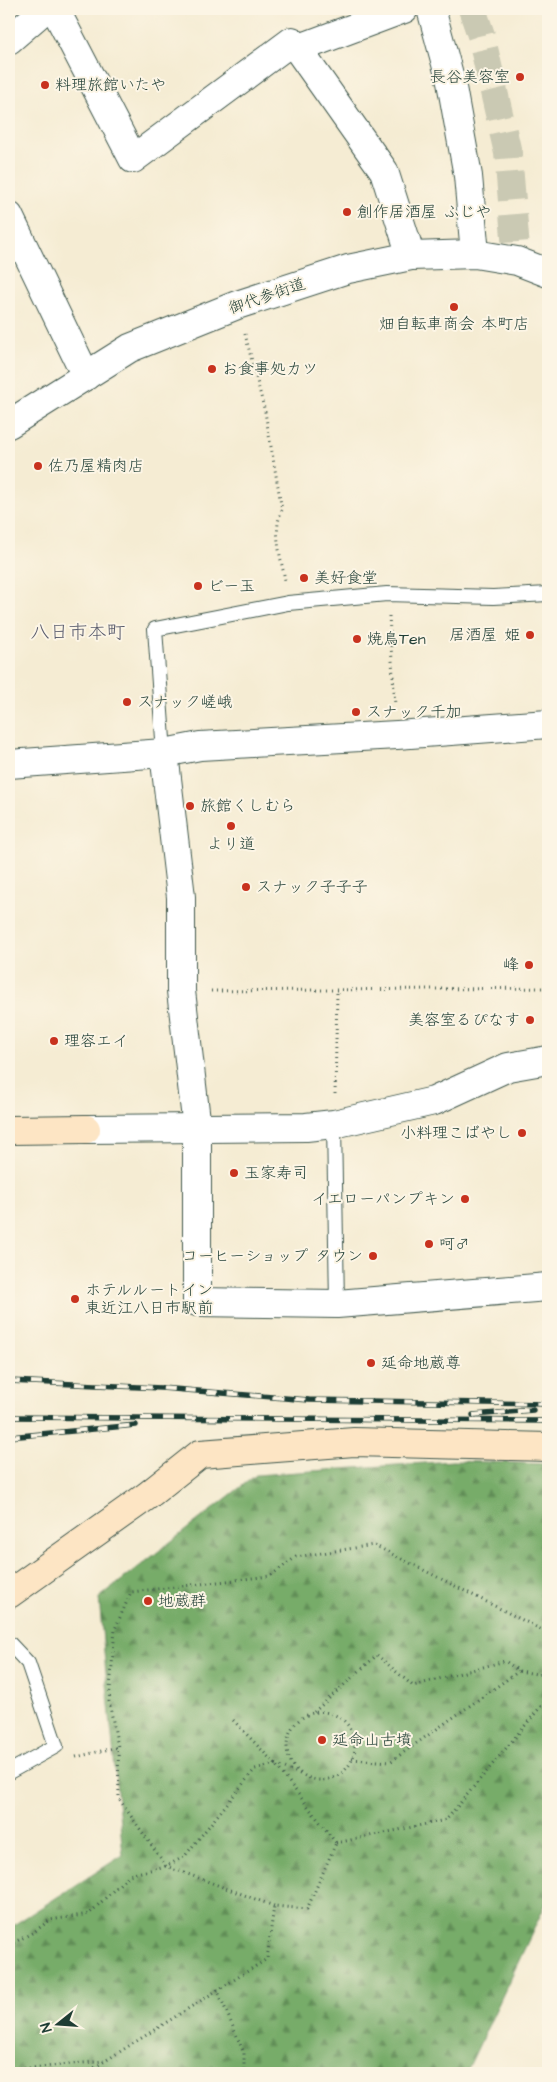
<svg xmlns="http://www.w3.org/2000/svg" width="557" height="2082" font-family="'Architects Daughter','Klee One',sans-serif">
<defs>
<pattern id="forest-firs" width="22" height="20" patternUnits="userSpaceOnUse" patternTransform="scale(1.25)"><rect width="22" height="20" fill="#77ac69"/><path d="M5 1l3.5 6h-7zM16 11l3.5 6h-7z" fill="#618d57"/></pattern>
</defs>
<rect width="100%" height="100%" fill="#fcf5e5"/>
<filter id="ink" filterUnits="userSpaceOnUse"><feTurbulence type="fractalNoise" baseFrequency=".02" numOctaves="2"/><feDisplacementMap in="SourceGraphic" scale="10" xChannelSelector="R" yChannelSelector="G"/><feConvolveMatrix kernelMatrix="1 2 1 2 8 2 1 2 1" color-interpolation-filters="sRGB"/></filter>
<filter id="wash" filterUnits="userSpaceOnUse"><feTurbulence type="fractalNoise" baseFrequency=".0096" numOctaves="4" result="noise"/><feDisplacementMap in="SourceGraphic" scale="20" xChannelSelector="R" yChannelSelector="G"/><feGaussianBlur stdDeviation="1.12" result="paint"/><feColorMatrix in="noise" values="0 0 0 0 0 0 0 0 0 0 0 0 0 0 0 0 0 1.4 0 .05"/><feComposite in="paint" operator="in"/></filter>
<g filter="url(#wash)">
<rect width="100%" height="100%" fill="#f5ecd3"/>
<!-- forest -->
<polygon fill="url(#forest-firs)" stroke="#4b744e" points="453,1461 548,1464 548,1899 466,2073 9,2073 9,1928 123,1855 99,1598 256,1475"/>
</g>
<g filter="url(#ink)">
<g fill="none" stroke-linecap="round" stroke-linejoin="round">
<!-- street-tunnel -->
<polyline stroke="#cac9b3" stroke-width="28" stroke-dasharray="28 14" stroke-linecap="butt" points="472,9 481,35 508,153 517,261"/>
<!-- lane casing -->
<g stroke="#3f574c" stroke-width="16">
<g id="lane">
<polyline points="164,753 155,629 288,603 387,594 493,597 548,594"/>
<polyline points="334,1124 337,1304"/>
<polyline points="9,1643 28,1663 56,1746 9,1772"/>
</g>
</g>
<!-- street casing -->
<g stroke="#3f574c" stroke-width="30">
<g id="street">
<polyline points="55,9 133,159 292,41 384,171 411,256"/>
<polyline points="431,9 451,82 468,176 475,254"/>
<polyline points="9,40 45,9"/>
<polyline points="297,49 404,9"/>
<polyline points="9,216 86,376"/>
<polyline points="9,424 130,348 237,305 348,269 411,256 475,254 517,261 548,273"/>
<polyline points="164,753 181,897 181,991 197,1128 197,1302 337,1304 548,1287"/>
<polyline points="9,764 164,753 200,746 397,735 548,724"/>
<polyline points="86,1129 306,1127 334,1124 434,1101 508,1067 548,1060"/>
</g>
</g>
<!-- secondary casing -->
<g stroke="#3f574c" stroke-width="30">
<g id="secondary">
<polyline points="9,1130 86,1129"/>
<polyline points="9,1594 147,1496 200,1454 354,1442 548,1447"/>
</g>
</g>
<!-- path -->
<g stroke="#3f574c" stroke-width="3" stroke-dasharray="1 4" stroke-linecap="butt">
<path d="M245,334L265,412L282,510C272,530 281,558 285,580"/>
<polyline points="389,616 395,705"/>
<polyline points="211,991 548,988"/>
<polyline points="335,1094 337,991"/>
<circle cx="321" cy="1746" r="34"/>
<polyline points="314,1712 377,1655 413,1686 505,1661 519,1671 548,1676"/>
<polyline points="76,1757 118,1747"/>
<polyline points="352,1759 390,1762 519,1671"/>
<polyline points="300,1774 275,1764 336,1843"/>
<polyline points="336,1843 446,1820 548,1698"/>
<polyline points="274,1906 166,1866 119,1799 118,1747 109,1701 115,1629 131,1592 270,1576 296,1557 374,1545 548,1633"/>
<polyline points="9,1945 34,1932 50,1920 89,1914 129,1875 166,1866 184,1857 255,1769 275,1764 233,1720"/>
<polyline points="217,1989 244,2053 244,2073"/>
<polyline points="9,2070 104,2061"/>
<polyline points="86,2073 267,1959 274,1906 307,1909 336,1843"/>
</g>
<!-- lane -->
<use href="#lane" stroke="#fff" stroke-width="14"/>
<!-- street -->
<use href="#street" stroke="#fff" stroke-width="28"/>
<!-- secondary -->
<use href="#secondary" stroke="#fde5c4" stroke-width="28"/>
<!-- rail casing -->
<g stroke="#1f3d34" stroke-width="5.5">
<g id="rail">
<polyline points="9,1381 161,1388 309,1400 548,1404"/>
<polyline points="473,1415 533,1410"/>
<polyline points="9,1417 548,1421"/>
<polyline points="9,1437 136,1425"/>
</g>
</g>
<!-- rail -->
<use href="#rail" stroke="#fcf5e5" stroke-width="4" stroke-dasharray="11" stroke-linecap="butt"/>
</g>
</g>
<!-- markers -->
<g fill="#c8321e" stroke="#fcf5e5" stroke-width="2">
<circle cx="520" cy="77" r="5"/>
<circle cx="45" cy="85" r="5"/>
<circle cx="347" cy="212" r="5"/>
<circle cx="454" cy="307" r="5"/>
<circle cx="212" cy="369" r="5"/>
<circle cx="38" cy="466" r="5"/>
<circle cx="304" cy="578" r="5"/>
<circle cx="198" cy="586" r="5"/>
<circle cx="530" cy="635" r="5"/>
<circle cx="357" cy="639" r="5"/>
<circle cx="127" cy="702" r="5"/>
<circle cx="356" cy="712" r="5"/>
<circle cx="190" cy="806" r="5"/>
<circle cx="231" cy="826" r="5"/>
<circle cx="246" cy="887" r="5"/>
<circle cx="529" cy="965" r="5"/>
<circle cx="530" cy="1020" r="5"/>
<circle cx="54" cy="1041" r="5"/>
<circle cx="522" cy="1133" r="5"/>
<circle cx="234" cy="1173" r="5"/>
<circle cx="465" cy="1199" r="5"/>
<circle cx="429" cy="1244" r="5"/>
<circle cx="373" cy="1256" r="5"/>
<circle cx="75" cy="1299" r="5"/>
<circle cx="371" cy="1363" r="5"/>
<circle cx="148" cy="1601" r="5"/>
<circle cx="322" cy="1740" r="5"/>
</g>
<g text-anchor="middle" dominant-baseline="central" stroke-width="4" stroke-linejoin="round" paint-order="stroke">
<!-- poi labels -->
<g font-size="16" fill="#1f3d34" stroke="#fcf5e5" text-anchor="start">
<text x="510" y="77" text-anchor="end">長谷美容室</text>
<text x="55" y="85">料理旅館いたや</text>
<text x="357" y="212">創作居酒屋 ふじや</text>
<text x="454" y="324" text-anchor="middle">畑自転車商会 本町店</text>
<text x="222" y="369">お食事処カツ</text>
<text x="48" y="466">佐乃屋精肉店</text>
<text x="314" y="578">美好食堂</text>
<text x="208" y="586">ビー玉</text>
<text x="520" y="635" text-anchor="end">居酒屋 姫</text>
<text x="367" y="639">焼鳥Ten</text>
<text x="137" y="702">スナック嵯峨</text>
<text x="366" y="712">スナック千加</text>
<text x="200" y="806">旅館くしむら</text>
<text x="231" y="844" text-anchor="middle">より道</text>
<text x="256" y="887">スナック子子子</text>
<text x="519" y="965" text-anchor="end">峰</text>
<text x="520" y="1020" text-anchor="end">美容室るぴなす</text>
<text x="64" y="1041">理容エイ</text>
<text x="512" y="1133" text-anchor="end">小料理こばやし</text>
<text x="244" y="1173">玉家寿司</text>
<text x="455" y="1199" text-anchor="end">イエローパンプキン</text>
<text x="439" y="1244">呵♂</text>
<text x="363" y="1256" text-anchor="end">コーヒーショップ タウン</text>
<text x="85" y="1290">ホテルルートイン<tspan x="85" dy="18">東近江八日市駅前</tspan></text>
<text x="381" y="1363">延命地蔵尊</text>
<text x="158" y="1601">地蔵群</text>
<text x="332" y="1740">延命山古墳</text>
</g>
<!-- street labels -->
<g font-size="16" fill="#1f3d34" stroke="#fcf5e5">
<text transform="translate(267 296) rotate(-19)">御代参街道</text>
</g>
<!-- quarter labels -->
<g font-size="19" fill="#5a5d6e" stroke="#fcf5e5">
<text x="78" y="632">八日市本町</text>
</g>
</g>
<!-- margin -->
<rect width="557" height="2082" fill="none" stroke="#fcf5e5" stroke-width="30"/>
<!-- north arrow -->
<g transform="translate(58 2024) rotate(253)" stroke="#fcf5e5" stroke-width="4" paint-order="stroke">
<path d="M0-4L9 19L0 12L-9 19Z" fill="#1f3d34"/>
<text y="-8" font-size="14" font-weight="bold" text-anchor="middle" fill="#1f3d34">N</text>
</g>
</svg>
